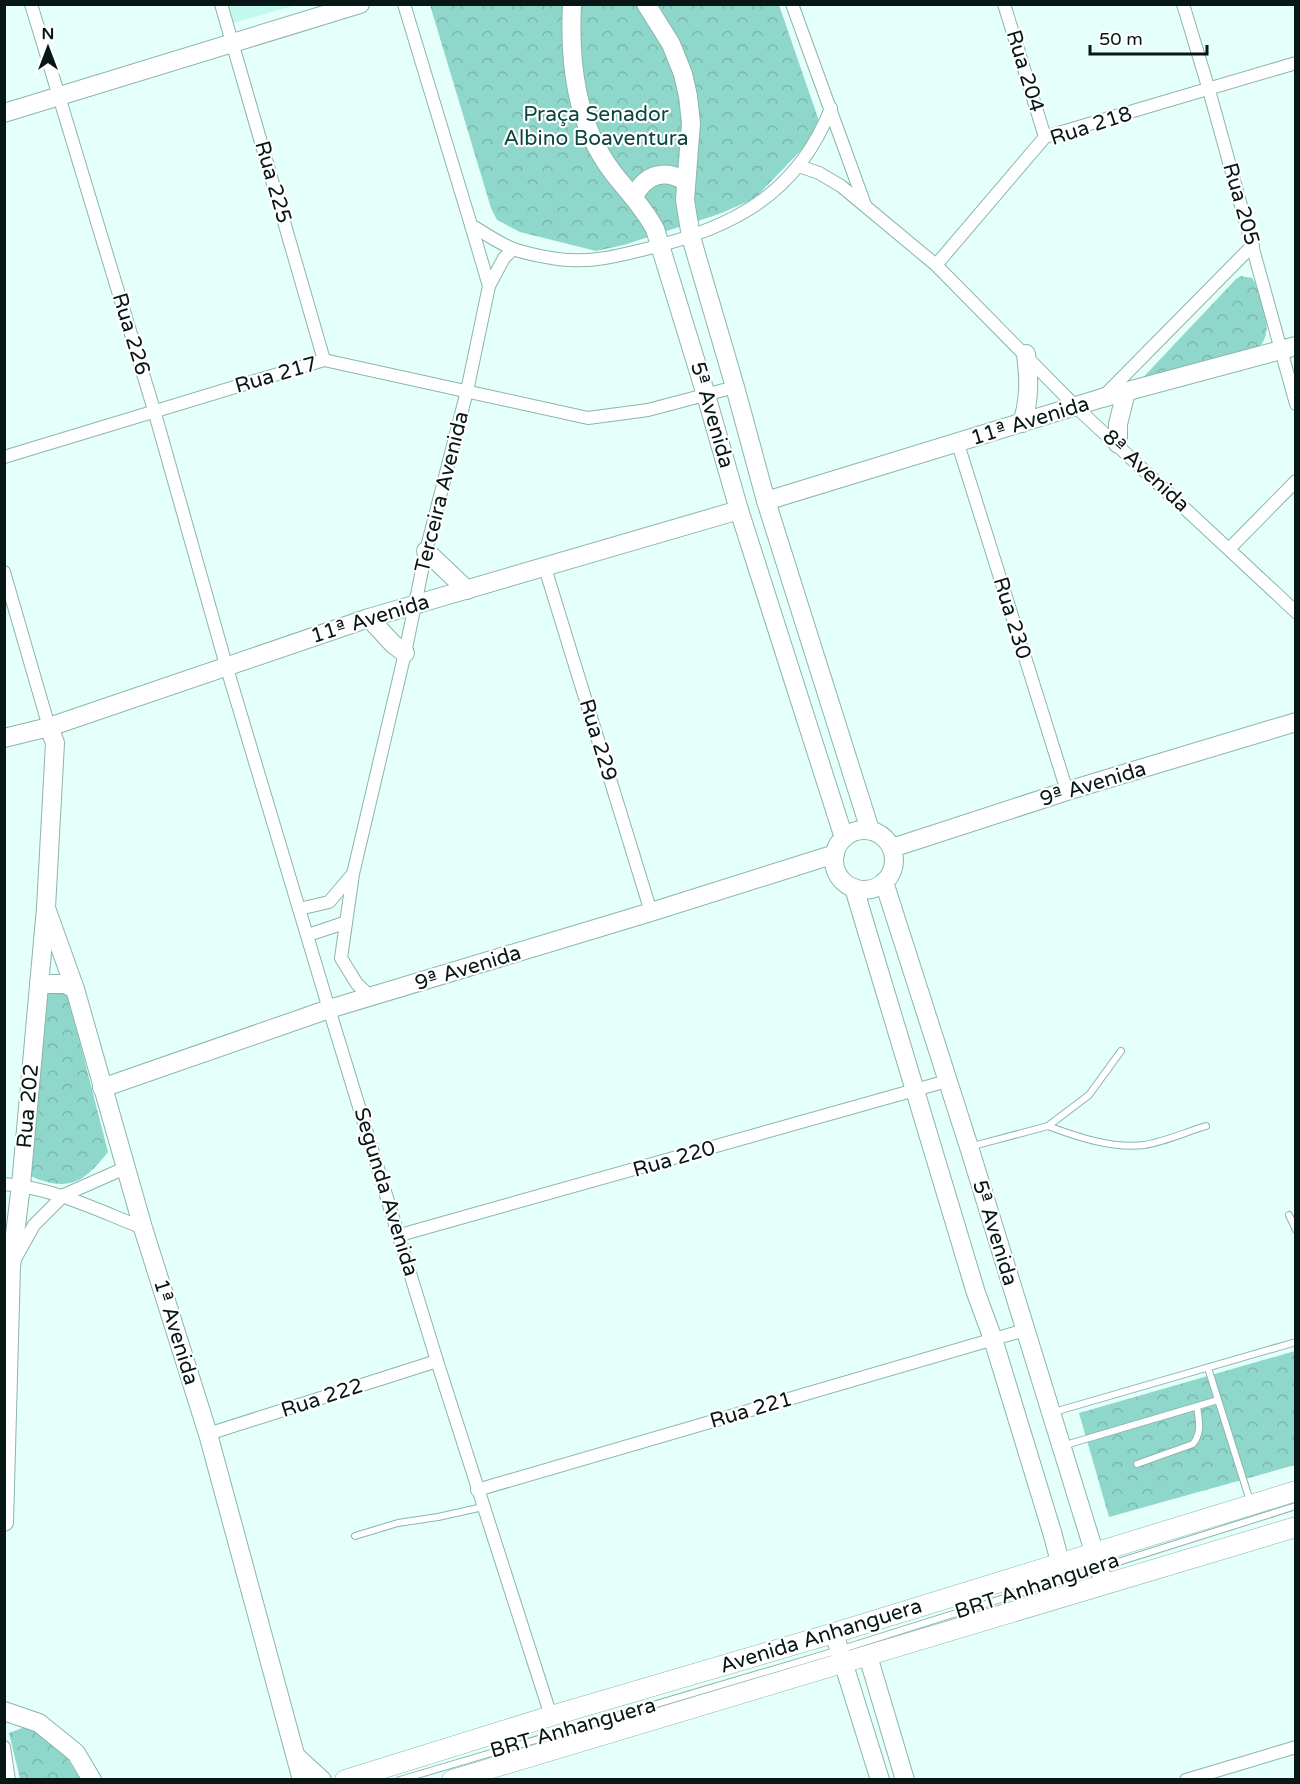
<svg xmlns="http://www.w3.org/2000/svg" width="1300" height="1784" font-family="'Varela Round',sans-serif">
<defs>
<pattern id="forest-crowns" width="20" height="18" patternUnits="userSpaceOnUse" patternTransform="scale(1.5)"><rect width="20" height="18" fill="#8fd7cb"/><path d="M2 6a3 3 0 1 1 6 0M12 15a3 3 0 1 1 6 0" fill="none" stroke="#7ab8ad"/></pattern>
</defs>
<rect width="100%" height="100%" fill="#e5fffa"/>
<!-- built -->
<polygon fill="#c3f8ef" points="227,4 296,5 233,23"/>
<!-- forest -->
<g fill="url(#forest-crowns)">
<polygon points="430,5 779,5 819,121 808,143 754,199 719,214 624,245 596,251 520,232 497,220 491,208"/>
<path d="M1241,276L1252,278L1255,283C1261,303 1277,331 1257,349L1134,387L1236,279Z"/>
<path d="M44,991L67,992L108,1152C82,1185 67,1192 28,1175Z"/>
<polygon points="1295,1351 1295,1465 1109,1517 1079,1413"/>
<polygon points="35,1723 61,1748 80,1779 20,1779 9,1733"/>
</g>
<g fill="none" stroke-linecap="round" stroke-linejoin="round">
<!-- lane casing -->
<g stroke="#8bb5ad" stroke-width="8">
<g id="lane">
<path d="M1048,1126C1077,1137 1113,1149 1144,1145C1164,1142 1186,1132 1206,1126"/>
<polyline points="973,1146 1048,1126 1089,1095 1121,1051"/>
<polyline points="1289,1215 1296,1230"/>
<polyline points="1208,1368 1250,1501"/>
<polyline points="1054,1412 1296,1342"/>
<polyline points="1062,1446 1218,1400"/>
<path d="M1137,1464L1193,1444C1202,1432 1199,1421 1197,1407"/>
<polyline points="355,1536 398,1523 438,1517 483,1507"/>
<polyline points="400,1780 839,1650 1296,1506"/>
</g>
</g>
<!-- street casing -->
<g stroke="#8bb5ad" stroke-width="14">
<g id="street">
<polyline points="31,4 154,410 226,665 329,1009 437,1361 551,1716"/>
<polyline points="221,4 324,360"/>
<path d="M404,4L471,225C484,233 497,242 511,248C522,253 557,260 570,260C596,262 621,255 646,249C732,228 797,195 831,108"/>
<polyline points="792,4 865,205"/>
<polyline points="1004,4 1045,137"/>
<polyline points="1183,4 1209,90 1296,404"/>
<polyline points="799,166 819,173 841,186 936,265 1077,408 1296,612"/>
<polyline points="471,225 489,286"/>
<polyline points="936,265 1045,137 1296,63"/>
<polyline points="1104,396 1253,245"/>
<polyline points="958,444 1067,791"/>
<polyline points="4,457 324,360 588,418 648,410 735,387"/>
<polyline points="1229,549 1296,481"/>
<polyline points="545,568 651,912"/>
<polyline points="4,572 49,727"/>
<polyline points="299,909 329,902 352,875"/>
<polyline points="308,935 344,923"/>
<polyline points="371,997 357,984 341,958 353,874 405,653 426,551 467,391 489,286 504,258 513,249"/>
<path d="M4,1184C54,1188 97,1210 143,1228"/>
<polyline points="400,1235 947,1081"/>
<polyline points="15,1259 34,1225 64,1195 125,1168"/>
<polyline points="208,1434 437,1361"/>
<polyline points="477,1490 1025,1330"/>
<polyline points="4,1747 9,1780"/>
<polyline points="1186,1780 1296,1747"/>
</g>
</g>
<!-- secondary casing -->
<g stroke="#8bb5ad" stroke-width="20">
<g id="secondary">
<path d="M572,4C569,64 576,125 614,174C629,193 644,208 655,229L706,395L739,510L844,838"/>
<polyline points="646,4 671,44 683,74 688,96 691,123 685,200 691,237 735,387 766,501 870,830"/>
<polyline points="4,113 360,4"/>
<path d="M634,197C645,174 665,168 686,182"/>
<path d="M1022,423C1030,399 1029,379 1026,354"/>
<polyline points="1118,444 1118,424 1126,392"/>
<polyline points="766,501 1102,398 1296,346"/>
<polyline points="426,551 467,590"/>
<polyline points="369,618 393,644 405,653"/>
<polyline points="4,738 49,727 369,618 739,510"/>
<circle cx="864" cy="860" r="30"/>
<polyline points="892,848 1067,791 1296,722"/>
<polyline points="884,882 969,1147 1104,1584"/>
<polyline points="854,888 976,1293 993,1339 1052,1532 1060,1562"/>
<polyline points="46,908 75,989 143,1228 208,1434 302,1780"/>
<polyline points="39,984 65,984 75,989"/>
<polyline points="102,1088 329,1009 651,912 835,854"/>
<polyline points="4,1522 11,1267 21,1185 46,908 55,743 49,727"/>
<polyline points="834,1633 880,1780"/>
<polyline points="868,1656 905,1780"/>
<polyline points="4,1711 39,1723 76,1753 92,1780"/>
<polyline points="297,1757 322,1780"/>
</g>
</g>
<!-- primary casing -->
<g stroke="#8bb5ad" stroke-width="21">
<g id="primary">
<polyline points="345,1780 551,1716 834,1633 1296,1491"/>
<polyline points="452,1780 1296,1527"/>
</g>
</g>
<!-- lane -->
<use href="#lane" stroke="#fff" stroke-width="6"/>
<!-- street -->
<use href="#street" stroke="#fff" stroke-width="12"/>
<!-- secondary -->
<use href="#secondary" stroke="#fff" stroke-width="18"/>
<!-- primary -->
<use href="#primary" stroke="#fff" stroke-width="20"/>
</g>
<g text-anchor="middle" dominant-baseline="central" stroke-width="4.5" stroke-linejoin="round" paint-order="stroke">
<!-- street labels -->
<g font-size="21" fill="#071715" stroke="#fff">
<text transform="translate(1025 71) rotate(73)">Rua 204</text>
<text transform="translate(1091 126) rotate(-18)">Rua 218</text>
<text transform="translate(273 182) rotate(74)">Rua 225</text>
<text transform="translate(1241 204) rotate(74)">Rua 205</text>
<text transform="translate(131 334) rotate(73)">Rua 226</text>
<text transform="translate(276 375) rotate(-16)">Rua 217</text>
<text transform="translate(712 415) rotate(74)">5ª Avenida</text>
<text transform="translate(1030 421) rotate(-17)">11ª Avenida</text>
<text transform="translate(1146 471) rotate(43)">8ª Avenida</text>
<text transform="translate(442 492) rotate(-76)">Terceira Avenida</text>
<text transform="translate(1012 618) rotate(73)">Rua 230</text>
<text transform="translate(370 619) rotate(-17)">11ª Avenida</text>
<text transform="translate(598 740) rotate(73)">Rua 229</text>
<text transform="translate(1093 784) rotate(-17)">9ª Avenida</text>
<text transform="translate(468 968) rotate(-17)">9ª Avenida</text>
<text transform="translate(28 1106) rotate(-85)">Rua 202</text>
<text transform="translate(674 1159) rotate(-16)">Rua 220</text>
<text transform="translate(386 1192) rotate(73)">Segunda Avenida</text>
<text transform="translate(995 1233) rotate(73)">5ª Avenida</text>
<text transform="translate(176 1332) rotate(73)">1ª Avenida</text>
<text transform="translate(322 1398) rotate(-18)">Rua 222</text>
<text transform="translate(751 1410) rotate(-16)">Rua 221</text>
<text transform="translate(1037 1586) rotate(-18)">BRT Anhanguera</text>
<text transform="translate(821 1636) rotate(-17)">Avenida Anhanguera</text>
<text transform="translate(573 1728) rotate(-16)">BRT Anhanguera</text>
</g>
<!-- park labels -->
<g font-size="21" fill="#0b453e" stroke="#fff">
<text x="596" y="114">Praça Senador<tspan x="596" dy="24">Albino Boaventura</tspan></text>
</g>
</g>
<!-- border -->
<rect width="1300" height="1784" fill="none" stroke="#071715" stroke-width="12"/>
<!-- north arrow -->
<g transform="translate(48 48)" stroke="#ffffff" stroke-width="4.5" paint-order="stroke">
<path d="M0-4.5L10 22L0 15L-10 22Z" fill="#071715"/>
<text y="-9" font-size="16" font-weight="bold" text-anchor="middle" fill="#071715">N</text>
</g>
<!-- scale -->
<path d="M1090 45v9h117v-9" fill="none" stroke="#071715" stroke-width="3"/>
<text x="1099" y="45" font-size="18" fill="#071715" stroke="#ffffff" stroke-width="4.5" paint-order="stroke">50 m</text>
</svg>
